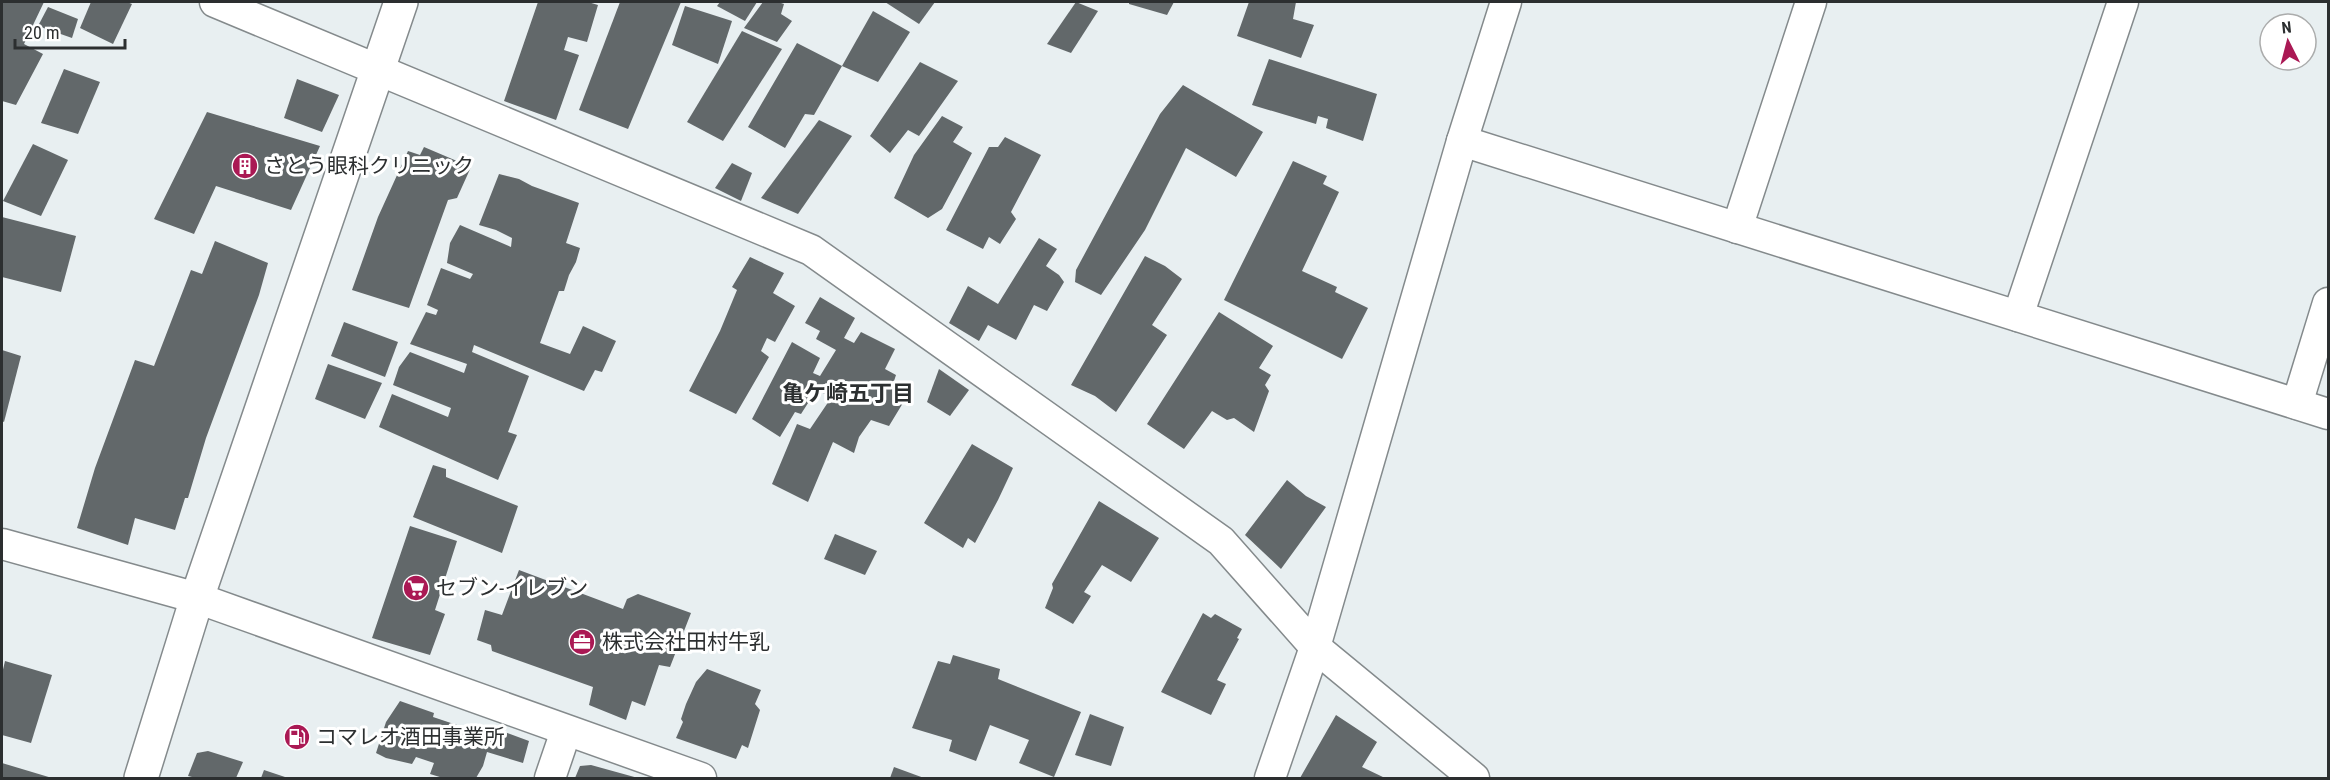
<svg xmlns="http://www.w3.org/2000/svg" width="2330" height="780" font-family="'Roboto Condensed','Noto Sans JP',sans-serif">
<rect width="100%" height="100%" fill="#e8eff1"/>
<!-- building -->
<g fill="#62686a">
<polygon points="2,2 44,2 24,44 43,54 16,105 2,101"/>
<polygon points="91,2 127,2 132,4 113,44 80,28"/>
<polygon points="538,2 588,2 598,5 587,42 568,37 564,50 579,55 556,120 504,101"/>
<polygon points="620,2 681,2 628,129 579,110"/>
<polygon points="720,2 757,2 745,21 717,6"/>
<polygon points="763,2 778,2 784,4 781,14 792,21 777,42 744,28"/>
<polygon points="885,2 935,2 919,24"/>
<polygon points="1076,2 1098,11 1071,53 1047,44"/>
<polygon points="1129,2 1174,2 1167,15 1129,4"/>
<polygon points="1249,2 1296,2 1293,19 1314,25 1301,58 1237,36"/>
<polygon points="685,6 732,21 718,64 672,45"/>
<polygon points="48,7 78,19 72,38 38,26"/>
<polygon points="873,11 910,32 878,82 842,66"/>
<polygon points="742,31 782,49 723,141 687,122"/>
<polygon points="797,43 842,66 814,115 805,114 785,148 748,127"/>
<polygon points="1269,59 1377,94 1363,141 1326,128 1328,119 1318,116 1316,124 1252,105"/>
<polygon points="920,62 958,81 919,136 908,130 890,153 870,136"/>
<polygon points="64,69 100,82 78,134 41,123"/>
<polygon points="297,79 339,95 322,132 284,118"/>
<polygon points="1183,85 1263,132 1236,177 1186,148 1145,230 1101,295 1075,282 1076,270 1160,114"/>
<polygon points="207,112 320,146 291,210 216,186 194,234 154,219"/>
<polygon points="942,116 963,127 953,142 972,153 942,209 928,218 894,198 914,155"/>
<polygon points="819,120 852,136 798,214 761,198"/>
<polygon points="1005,137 1041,155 1011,212 1016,219 1000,244 989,237 983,249 946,230 989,147 998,147"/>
<polygon points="33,144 68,160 41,216 3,201"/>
<polygon points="424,147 471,167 457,198 448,200 409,308 352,290 378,217 408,151 420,155"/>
<polygon points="1293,161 1327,176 1323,184 1339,192 1302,271 1337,287 1335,292 1368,308 1342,359 1224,300"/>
<polygon points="732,163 752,173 741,201 715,188"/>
<polygon points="499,174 519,179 532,186 579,203 566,243 580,248 576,262 569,275 564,291 559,291 540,343 570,354 583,326 616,341 602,372 595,370 584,391 474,345 472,352 529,376 508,432 517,435 498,480 379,427 392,394 448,417 451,408 393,385 399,367 410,352 464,373 467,364 410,344 426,312 436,315 438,310 427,305 441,268 470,279 473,274 447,263 450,243 460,225 511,247 512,238 496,230 479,225"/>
<polygon points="2,217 76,236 61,292 2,277"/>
<polygon points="1039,238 1057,249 1046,266 1059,275 1064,282 1047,311 1034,305 1016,340 988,325 979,341 949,323 968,286 998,304"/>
<polygon points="215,241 268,263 259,295 206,438 188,498 185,498 175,530 135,518 128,545 77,528 95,468 135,360 154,366 191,270 202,274"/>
<polygon points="1145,256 1165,266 1182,279 1152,325 1167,335 1116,412 1095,396 1071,385"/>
<polygon points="750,257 784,273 773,293 795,306 775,342 767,338 761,351 769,357 736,414 689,391 720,331 737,290 732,287"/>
<polygon points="820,297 855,318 844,338 854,343 861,332 895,349 885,369 896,375 893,384 909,393 889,426 871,420 859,437 854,453 833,442 808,502 772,484 797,424 810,429 831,398 817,389 801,414 795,412 780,437 752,419 792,342 820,358 813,373 820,376 836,350 816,339 820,331 805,323"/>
<polygon points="1219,312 1273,346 1259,368 1271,375 1265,385 1269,391 1254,432 1234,418 1227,420 1212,411 1184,449 1147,424"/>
<polygon points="344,322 398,342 385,377 331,356"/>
<polygon points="2,350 21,356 4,422 2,421"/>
<polygon points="328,364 382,383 365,419 315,399"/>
<polygon points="939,369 969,390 950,416 927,402"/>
<polygon points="972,444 1013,468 998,500 975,543 968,538 963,548 924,523"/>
<polygon points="433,465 446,469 446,477 518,506 502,553 413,517"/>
<polygon points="1287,480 1306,496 1326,507 1281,569 1245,535"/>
<polygon points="1099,501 1159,538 1131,582 1102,565 1084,592 1091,596 1073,624 1045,608 1053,588 1052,584"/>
<polygon points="410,526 457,541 435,610 445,614 430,655 372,638"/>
<polygon points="835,534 877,551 865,575 824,559"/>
<polygon points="519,570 623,609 627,599 638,594 691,613 670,667 659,665 645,706 632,701 626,720 589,705 593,687 492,651 491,645 477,640 485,610 502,615"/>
<polygon points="1203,613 1211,618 1215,614 1242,629 1237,638 1239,639 1217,680 1226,684 1211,715 1161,692"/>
<polygon points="953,655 1000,669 998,679 1081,712 1054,777 1019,763 1029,740 990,725 976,761 949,751 952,740 912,728 938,661 950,664"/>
<polygon points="5,661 52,675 31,743 2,735 2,674"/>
<polygon points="707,669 761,690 755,704 760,710 748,748 742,745 736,759 676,738 683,722 681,719 686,704 696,682"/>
<polygon points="400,701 434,713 433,717 472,730 476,727 492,732 494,728 529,741 523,763 487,752 483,766 476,778 443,778 430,774 434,763 416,757 412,764 386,758 376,753 386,722"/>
<polygon points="1090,714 1124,727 1111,766 1075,755"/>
<polygon points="1336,715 1377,742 1362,767 1385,778 1300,778"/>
<polygon points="208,751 243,762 236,778 196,778 188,776 197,753"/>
<polygon points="2,763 52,778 2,778"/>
<polygon points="591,765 638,778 575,778 580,766"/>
<polygon points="894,767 924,778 890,778"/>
<polygon points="264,770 288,778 261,778"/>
</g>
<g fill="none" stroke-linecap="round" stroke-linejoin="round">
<!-- street casing -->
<g stroke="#848a8c" stroke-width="33">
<g id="street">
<polyline points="215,2 811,250 1221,541 1315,647 1474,778"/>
<polyline points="1462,141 2328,414"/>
<polyline points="1737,228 1811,2"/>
<polyline points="2018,316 2123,2"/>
<polyline points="2297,404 2328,303"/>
<polyline points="2,544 197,598 701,778"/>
<polyline points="550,778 566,731"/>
<polyline points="1270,778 1315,647 1462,141 1506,2"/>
</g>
</g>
<!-- secondary casing -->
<g stroke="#848a8c" stroke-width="36">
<polyline id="secondary" points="141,778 197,598 401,2"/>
</g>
<!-- street -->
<use href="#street" stroke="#fff" stroke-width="30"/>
<!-- secondary -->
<use href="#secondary" stroke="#fff" stroke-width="33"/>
</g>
<!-- icons -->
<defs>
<g id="building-disc" transform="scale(1.35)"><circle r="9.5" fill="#aa1954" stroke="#fff"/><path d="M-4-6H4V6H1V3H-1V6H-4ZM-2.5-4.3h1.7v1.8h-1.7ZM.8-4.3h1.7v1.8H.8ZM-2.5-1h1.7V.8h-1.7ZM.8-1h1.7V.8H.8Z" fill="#fff"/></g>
<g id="supermarket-disc" transform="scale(1.35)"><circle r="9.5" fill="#aa1954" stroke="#fff"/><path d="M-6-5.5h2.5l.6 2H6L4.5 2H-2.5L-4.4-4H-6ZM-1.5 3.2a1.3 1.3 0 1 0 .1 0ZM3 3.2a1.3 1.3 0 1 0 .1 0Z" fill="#fff"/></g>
<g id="office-disc" transform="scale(1.35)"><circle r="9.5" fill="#aa1954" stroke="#fff"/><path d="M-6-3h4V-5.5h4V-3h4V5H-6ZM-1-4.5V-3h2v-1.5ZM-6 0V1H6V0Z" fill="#fff"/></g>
<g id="fuel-disc" transform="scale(1.35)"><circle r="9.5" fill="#aa1954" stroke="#fff"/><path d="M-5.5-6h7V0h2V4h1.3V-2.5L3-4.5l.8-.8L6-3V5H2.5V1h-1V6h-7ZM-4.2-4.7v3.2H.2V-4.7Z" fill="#fff"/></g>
</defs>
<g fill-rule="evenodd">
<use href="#building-disc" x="245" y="166"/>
<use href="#supermarket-disc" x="416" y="588"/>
<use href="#office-disc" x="582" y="642"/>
<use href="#fuel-disc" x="297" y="737"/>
</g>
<g text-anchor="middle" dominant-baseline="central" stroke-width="6" stroke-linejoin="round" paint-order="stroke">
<!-- poi labels -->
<g font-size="21" fill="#2c2f30" stroke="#fff" text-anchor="start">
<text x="264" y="166">さとう眼科クリニック</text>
<text x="436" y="588">セブン-イレブン</text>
<text x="602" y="642">株式会社田村牛乳</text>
<text x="316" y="737">コマレオ酒田事業所</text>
</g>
<!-- neighbourhood labels -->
<g font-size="22" font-weight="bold" fill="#2c2f30" stroke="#fff">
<text x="848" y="393">亀ケ崎五丁目</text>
</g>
</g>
<!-- border -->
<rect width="2330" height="780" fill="none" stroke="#2c2f30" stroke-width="6"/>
<!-- north arrow -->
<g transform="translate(2288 42) rotate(354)"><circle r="28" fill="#ffffff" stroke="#abacac" stroke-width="1.5"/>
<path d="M0-4.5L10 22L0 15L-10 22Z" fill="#aa1954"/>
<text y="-9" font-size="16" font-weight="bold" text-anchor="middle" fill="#2c2f30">N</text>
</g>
<!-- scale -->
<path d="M15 39v9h110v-9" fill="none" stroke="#2c2f30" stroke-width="3"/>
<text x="24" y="39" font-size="18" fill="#2c2f30" stroke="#ffffff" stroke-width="4.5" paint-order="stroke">20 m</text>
</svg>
